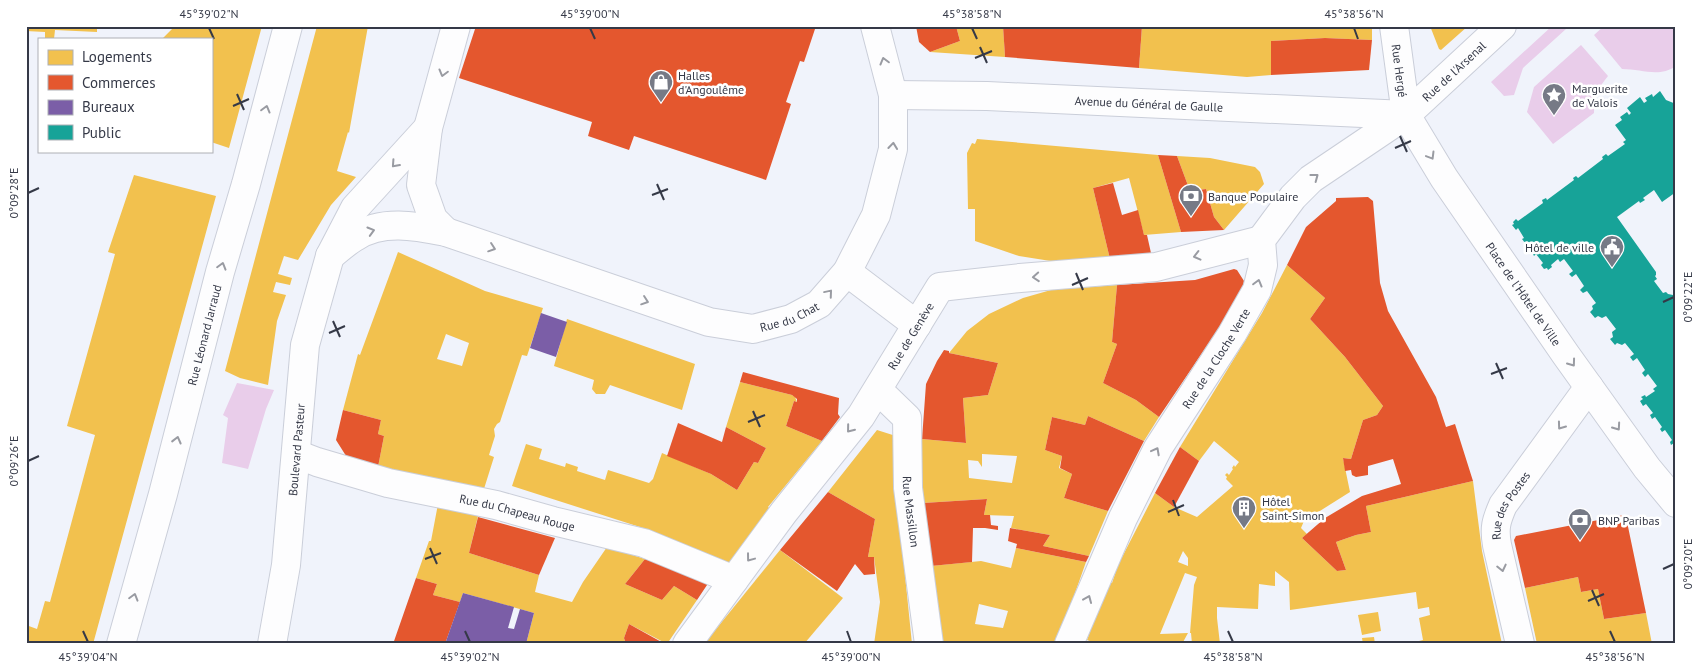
<svg xmlns="http://www.w3.org/2000/svg" width="1702" height="670" font-family="'PT Sans',sans-serif">
<rect width="100%" height="100%" fill="#f0f3fb"/>
<!-- green -->
<g fill="#e9cdea">
<polygon points="1552,26 1567,26 1566,29 1523,68 1514,95 1504,96 1491,82"/>
<path d="M1604,26H1676V66C1659,78 1642,69 1622,69L1594,35Z"/>
<path d="M1581,45L1608,76C1598,88 1594,97 1594,113L1553,144L1527,112L1534,87Z"/>
<polygon points="237,383 274,390 266,409 248,469 222,463 228,418 223,415"/>
</g>
<!-- homes -->
<g fill="#f2c14e" fill-rule="evenodd">
<polygon points="26,26 97,26 97,32 55,30 54,39 45,38 45,32 26,31"/>
<polygon points="175,26 262,26 229,148 211,142 211,39 162,39"/>
<polygon points="317,26 368,26 349,133 348,132 337,171 356,177 331,205 298,260 284,256 278,274 292,278 290,285 276,282 273,292 286,295 277,321 268,385 240,378 225,371"/>
<polygon points="956,26 1003,26 1005,57 930,52 960,41"/>
<polygon points="1142,26 1372,26 1372,40 1325,38 1271,41 1271,75 1247,77 1139,68"/>
<polygon points="1430,26 1468,26 1441,50 1439,49"/>
<polygon points="977,139 1158,155 1181,232 1144,235 1129,178 1093,188 1110,259 1057,262 1019,256 975,241 975,209 968,209 967,153 972,143 975,144"/>
<polygon points="1177,156 1210,158 1255,167 1260,172 1264,184 1224,230 1214,217 1206,189 1190,191"/>
<polygon points="134,175 216,196 93,644 26,644 26,625 37,629 45,601 50,602 95,435 67,426 115,254 108,252"/>
<path d="M398,252L485,291L543,308L527,356L522,355L500,422L497,424L494,429L495,436L489,455L494,457L483,492L378,467L384,436L378,434L381,420L343,410L358,354L360,355ZM446,334L469,343L462,366L437,359Z"/>
<path d="M1287,265L1325,298L1310,319L1345,357L1383,406L1377,415L1363,420L1351,459L1343,458L1350,492L1304,521L1301,528L1307,534L1302,538L1337,571L1346,570L1336,542L1356,535L1371,532L1366,506L1473,481L1482,551L1502,644H1407L1423,640L1419,618L1430,615L1429,607L1418,609L1416,592L1290,610L1289,582L1275,571V586L1259,584L1258,609L1217,607V618L1220,644H1192L1191,633H1190L1194,585L1197,577L1185,573L1160,634L1188,633L1182,644H1098L1087,640L1108,581L1112,583L1118,565L1155,493L1174,507L1197,517L1233,486L1226,479L1227,477L1225,475L1227,473L1229,475L1233,469L1232,468L1234,465L1235,467L1239,462L1214,441L1199,461L1180,447L1262,313ZM1183,551L1188,558V566L1178,562Z"/>
<path d="M1117,285L1112,342L1117,344L1103,383L1136,400L1159,417L1144,441L1088,416L1085,425L1052,417L1045,450L1062,456L1059,468L1072,474L1064,498L1108,511L1089,556L1043,546L1050,535L1011,528L1014,516L984,515L987,499L923,503L920,462L922,439L966,443L963,398L988,395L998,363L949,353L967,331L989,314L1023,298L1051,290ZM982,454L1017,456L1012,483L969,478L968,460L978,461L982,467Z"/>
<polygon points="567,319 695,364 682,410 610,385 605,394 596,394 592,389 594,380 554,366"/>
<polygon points="740,382 792,395 795,397 797,402 794,401 786,426 822,441 768,507 772,510 728,565 701,551 643,528 512,486 526,444 542,449 539,459 565,467 566,463 578,467 577,471 605,480 608,470 649,483 653,479 662,453 711,474 737,490 754,462 758,463 766,448 726,427"/>
<polygon points="877,430 899,437 900,526 912,644 874,644 880,602 874,557 868,557 875,519 828,492"/>
<polygon points="438,504 478,516 469,553 539,575 535,592 572,602 583,582 607,547 645,559 625,584 662,600 674,586 697,600 667,644 629,624 624,638 626,644 526,644 534,613 463,593 460,602 433,595 437,584 416,578 429,541 431,541"/>
<path d="M1016,548L1086,562L1057,644H942L931,566L981,561L1011,568ZM979,604L1008,611L1003,628L975,624Z"/>
<polygon points="780,550 843,598 804,644 704,644"/>
<polygon points="1578,577 1581,592 1598,589 1604,619 1646,613 1652,644 1537,644 1525,588"/>
<polygon points="1378,612 1381,631 1362,635 1358,615"/>
<polygon points="1374,637 1375,644 1363,644 1362,638"/>
</g>
<!-- shops -->
<g fill="#e4572e">
<polygon points="476,26 816,26 804,62 800,61 786,102 791,104 766,180 634,136 629,150 588,136 592,122 459,78"/>
<polygon points="916,26 956,26 960,41 930,52 919,42"/>
<polygon points="1003,26 1142,26 1139,68 1005,57"/>
<polygon points="1325,38 1372,40 1369,70 1271,75 1271,41"/>
<polygon points="1158,155 1177,156 1190,191 1206,189 1214,217 1224,230 1181,232"/>
<polygon points="1113,183 1122,215 1138,210 1144,235 1147,235 1151,253 1135,258 1110,259 1093,188"/>
<polygon points="1368,197 1373,201 1380,283 1388,311 1436,397 1446,427 1455,424 1473,481 1366,506 1371,532 1356,535 1336,542 1346,570 1337,571 1302,538 1325,518 1362,496 1401,484 1393,459 1368,466 1368,475 1356,477 1352,475 1351,470 1345,471 1343,458 1351,459 1363,420 1377,415 1383,406 1345,357 1310,319 1325,298 1287,265 1306,227 1336,201 1336,198"/>
<polygon points="1234,269 1237,270 1244,281 1243,290 1219,328 1159,417 1136,400 1103,383 1117,344 1112,342 1117,285 1195,280"/>
<polygon points="944,350 949,351 949,353 998,363 988,395 963,398 966,443 922,439 926,384 937,361"/>
<polygon points="743,372 839,398 838,414 840,417 822,441 786,426 794,401 797,402 797,399 792,395 740,382"/>
<polygon points="343,410 381,420 378,434 384,436 378,467 348,459 336,440"/>
<polygon points="1088,416 1144,441 1108,511 1064,498 1072,474 1060,468 1062,456 1045,450 1052,417 1085,425"/>
<polygon points="678,423 722,442 726,427 766,448 758,463 754,462 737,490 711,474 667,456"/>
<polygon points="1180,447 1199,461 1174,507 1155,493"/>
<polygon points="828,492 875,519 868,557 874,557 875,574 864,575 855,564 837,591 780,550"/>
<polygon points="987,499 984,515 990,515 991,525 998,526 998,530 985,528 973,528 972,562 931,566 923,503"/>
<polygon points="1624,515 1626,517 1646,613 1604,619 1598,589 1581,592 1578,577 1525,588 1514,540 1516,536"/>
<polygon points="478,517 555,538 539,575 469,553"/>
<polygon points="1010,528 1050,535 1043,546 1089,556 1086,562 1016,548 1017,544 1008,541"/>
<polygon points="645,559 709,578 709,582 697,600 674,586 662,600 625,584"/>
<polygon points="416,578 437,584 433,595 460,602 445,644 393,644"/>
<polygon points="629,624 665,644 626,644 624,638"/>
</g>
<!-- offices -->
<g fill="#7b5ea7">
<polygon points="541,313 567,322 556,357 530,348"/>
<polygon points="463,593 514,607 508,628 514,629 520,609 534,613 526,644 445,644"/>
</g>
<!-- public -->
<polygon fill="#17a398" points="1660,91 1666,100 1676,104 1676,192 1662,202 1654,190 1643,198 1645,200 1640,203 1639,201 1617,217 1656,272 1656,275 1655,276 1657,279 1654,281 1663,293 1666,292 1668,294 1673,295 1676,298 1676,445 1674,443 1671,445 1670,442 1672,440 1665,430 1662,432 1660,429 1662,427 1655,417 1652,419 1650,415 1653,413 1646,404 1643,406 1640,401 1643,399 1641,397 1645,395 1646,397 1655,391 1653,389 1657,386 1648,374 1645,377 1642,373 1645,370 1637,358 1633,361 1630,357 1634,354 1625,343 1622,345 1617,343 1615,345 1610,339 1613,337 1612,332 1616,329 1606,316 1602,318 1598,316 1595,318 1590,312 1593,309 1592,306 1596,303 1587,291 1583,293 1580,290 1584,286 1576,274 1572,277 1569,274 1573,271 1564,259 1560,262 1558,259 1551,265 1552,267 1548,270 1547,268 1544,269 1541,265 1543,263 1536,254 1534,256 1532,252 1534,250 1527,241 1525,243 1522,239 1524,238 1518,228 1516,230 1512,225 1514,224 1513,222 1516,219 1518,221 1543,203 1542,200 1546,198 1547,200 1574,180 1573,178 1576,176 1578,178 1603,159 1602,157 1606,154 1608,156 1625,144 1623,142 1626,140 1615,125 1622,120 1620,117 1627,112 1629,115 1631,113 1627,108 1640,97 1644,103 1647,101 1645,98 1652,94 1653,97"/>
<g fill="none" stroke-linecap="round" stroke-linejoin="round">
<!-- minor casing -->
<g stroke="#caced9" stroke-width="30">
<g id="minor">
<path id="s1" d="M1394,26L1406,115L1444,178L1566,355L1647,468L1676,503"/>
<path id="s2" d="M893,95L987,96L1406,115"/>
<polyline points="446,232 433,219 421,185 428,128 456,26"/>
<path id="s3" d="M330,256C338,250 346,242 355,237C382,219 416,226 446,232L709,322L753,329L791,319L819,304L847,272L876,215L893,149V95L875,26"/>
<polyline points="847,272 917,325"/>
<path id="s4" d="M878,390L907,418L908,488L929,644"/>
<path id="s5" d="M296,454L317,462L388,483L496,505L553,521L644,543L734,580"/>
<path id="s6" d="M121,644L163,494L220,272L246,184L288,26"/>
<path id="s7" d="M272,644L286,565L305,345L330,256L355,208L428,128"/>
<path id="s8" d="M687,644L784,512L861,416L940,287L1020,278L1156,267L1261,240"/>
<path id="s9" d="M1069,644L1123,518L1158,448L1232,334L1257,290L1263,265L1261,240L1293,197L1311,179L1406,115L1502,26"/>
<path id="s10" d="M1520,644L1497,545C1494,528 1496,521 1503,505L1589,387"/>
</g>
</g>
<!-- minor -->
<use href="#minor" stroke="#fdfdfe" stroke-width="28"/>
</g>
<!-- one-way arrows -->
<defs><path id="oneway-chevron" d="M-2-3.5L2.5 0L-2 3.5" fill="none" stroke-width="1.6" stroke-linecap="round" stroke-linejoin="round" transform="scale(1.25)"/></defs>
<g stroke="#999ba2">
<use href="#oneway-chevron" transform="translate(884 61) rotate(-105)"/>
<use href="#oneway-chevron" transform="translate(443 73) rotate(105)"/>
<use href="#oneway-chevron" transform="translate(266 109) rotate(-75)"/>
<use href="#oneway-chevron" transform="translate(893 146) rotate(-84)"/>
<use href="#oneway-chevron" transform="translate(1431 156) rotate(59)"/>
<use href="#oneway-chevron" transform="translate(395 164) rotate(132)"/>
<use href="#oneway-chevron" transform="translate(1315 177) rotate(-37)"/>
<use href="#oneway-chevron" transform="translate(371 231) rotate(-16)"/>
<use href="#oneway-chevron" transform="translate(492 248) rotate(19)"/>
<use href="#oneway-chevron" transform="translate(1197 256) rotate(166)"/>
<use href="#oneway-chevron" transform="translate(222 266) rotate(-74)"/>
<use href="#oneway-chevron" transform="translate(1036 277) rotate(176)"/>
<use href="#oneway-chevron" transform="translate(1258 283) rotate(-75)"/>
<use href="#oneway-chevron" transform="translate(829 293) rotate(-50)"/>
<use href="#oneway-chevron" transform="translate(645 301) rotate(19)"/>
<use href="#oneway-chevron" transform="translate(1572 363) rotate(54)"/>
<use href="#oneway-chevron" transform="translate(1561 426) rotate(126)"/>
<use href="#oneway-chevron" transform="translate(1617 427) rotate(55)"/>
<use href="#oneway-chevron" transform="translate(850 429) rotate(129)"/>
<use href="#oneway-chevron" transform="translate(177 440) rotate(-76)"/>
<use href="#oneway-chevron" transform="translate(1156 451) rotate(-62)"/>
<use href="#oneway-chevron" transform="translate(750 558) rotate(127)"/>
<use href="#oneway-chevron" transform="translate(1502 568) rotate(77)"/>
<use href="#oneway-chevron" transform="translate(134 597) rotate(-74)"/>
<use href="#oneway-chevron" transform="translate(1088 599) rotate(-67)"/>
</g>
<!-- ticks -->
<path fill="none" stroke="#353947" stroke-width="2" d="M209,28L214,39M590,28L595,39M972,28L977,39M1354,28L1358,39M980,47L987,63M975,58L992,51M237,94L244,110M233,106L249,99M1400,136L1407,152M1395,148L1411,141M657,184L664,200M28,193L39,188M652,195L668,189M1076,273L1083,290M1072,285L1088,278M1663,302L1674,297M333,321L340,337M329,333L345,326M1496,363L1503,379M1491,374L1507,368M753,411L760,427M748,422L765,415M28,461L39,456M1173,500L1179,516M1168,512L1184,505M430,548L437,564M425,559L441,553M1663,569L1674,564M1592,590L1599,606M1588,601L1604,594M83,631L88,642M465,631L470,642M847,631L851,642M1228,631L1233,642M1610,631L1615,642"/>
<!-- icons -->
<defs>
<g id="shop-pin" transform="scale(1.25)"><path d="M0 17L-7.5 6A9.5 9.5 0 1 1 7.5 6Z" fill="#767a86" stroke="#fff"/><path d="M-5-2.5h2.3a2.7 3.5 0 0 1 5.4 0H5L5.5 6h-11ZM-1.5-2.5h3a1.5 2.3 0 0 0-3 0Z" fill="#fff"/></g>
<g id="sight-pin" transform="scale(1.25)"><path d="M0 17L-7.5 6A9.5 9.5 0 1 1 7.5 6Z" fill="#767a86" stroke="#fff"/><path d="M0-6L1.8-2.2L6-1.7L2.9 1.2L3.7 5.4L0 3.3L-3.7 5.4L-2.9 1.2L-6-1.7L-1.8-2.2Z" fill="#fff"/></g>
<g id="bank-pin" transform="scale(1.25)"><path d="M0 17L-7.5 6A9.5 9.5 0 1 1 7.5 6Z" fill="#767a86" stroke="#fff"/><path d="M-6-4H6V4H-6ZM0-2.3a2.3 2.3 0 1 0 0 4.6a2.3 2.3 0 1 0 0-4.6Z" fill="#fff"/></g>
<g id="civic-pin" transform="scale(1.25)"><path d="M0 17L-7.5 6A9.5 9.5 0 1 1 7.5 6Z" fill="#767a86" stroke="#fff"/><path d="M-.6-6.5H3V-4.5H.6V-3L4-1V1h2V6H-6V1h2V-1L-.6-3ZM-1.2 2.5V6h2.4V2.5Z" fill="#fff"/></g>
<g id="building-pin" transform="scale(1.25)"><path d="M0 17L-7.5 6A9.5 9.5 0 1 1 7.5 6Z" fill="#767a86" stroke="#fff"/><path d="M-4-6H4V6H1V3H-1V6H-4ZM-2.5-4.3h1.7v1.8h-1.7ZM.8-4.3h1.7v1.8H.8ZM-2.5-1h1.7V.8h-1.7ZM.8-1h1.7V.8H.8Z" fill="#fff"/></g>
</defs>
<g fill-rule="evenodd">
<use href="#shop-pin" x="661" y="82"/>
<use href="#sight-pin" x="1554" y="95"/>
<use href="#bank-pin" x="1191" y="196"/>
<use href="#civic-pin" x="1612" y="247"/>
<use href="#building-pin" x="1244" y="508"/>
<use href="#bank-pin" x="1580" y="520"/>
</g>
<g text-anchor="middle" dominant-baseline="central" stroke-width="5" stroke-linejoin="round" paint-order="stroke">
<!-- street labels -->
<g font-size="12" fill="#353947" stroke="#fff">
<text stroke="none"><textPath href="#s1" startOffset="45">Rue Hergé</textPath></text>
<text stroke="none"><textPath href="#s9" startOffset="711">Rue de l'Arsenal</textPath></text>
<text stroke="none"><textPath href="#s2" startOffset="256">Avenue du Général de Gaulle</textPath></text>
<text stroke="none"><textPath href="#s1" startOffset="304">Place de l'Hôtel de Ville</textPath></text>
<text stroke="none"><textPath href="#s3" startOffset="486">Rue du Chat</textPath></text>
<text stroke="none"><textPath href="#s6" startOffset="320">Rue Léonard Jarraud</textPath></text>
<text stroke="none"><textPath href="#s8" startOffset="381">Rue de Genève</textPath></text>
<text stroke="none"><textPath href="#s9" startOffset="322">Rue de la Cloche Verte</textPath></text>
<text stroke="none"><textPath href="#s7" startOffset="196">Boulevard Pasteur</textPath></text>
<text stroke="none"><textPath href="#s10" startOffset="145">Rue des Postes</textPath></text>
<text stroke="none"><textPath href="#s4" startOffset="134">Rue Massillon</textPath></text>
<text stroke="none"><textPath href="#s5" startOffset="229">Rue du Chapeau Rouge</textPath></text>
</g>
<!-- poi labels -->
<g font-size="12" fill="#353947" stroke="#fff" text-anchor="start">
<text x="678" y="75">Halles<tspan x="678" dy="14">d'Angoulême</tspan></text>
<text x="1572" y="88">Marguerite<tspan x="1572" dy="14">de Valois</tspan></text>
<text x="1208" y="196">Banque Populaire</text>
<text x="1594" y="247" text-anchor="end">Hôtel de ville</text>
<text x="1262" y="501">Hôtel<tspan x="1262" dy="14">Saint-Simon</tspan></text>
<text x="1598" y="520">BNP Paribas</text>
</g>
</g>
<!-- border -->
<rect width="1702" height="670" fill="none" stroke="#ffffff" stroke-width="55"/>
<!-- legend -->
<rect x="38" y="38" width="175" height="115" fill="#ffffff" stroke="#aeb0b5"/>
<rect x="48" y="50" width="25" height="15" fill="#f2c14e" stroke="#aeb0b5"/>
<text x="82" y="62" font-size="15" fill="#353947">Logements</text>
<rect x="48" y="75" width="25" height="15" fill="#e4572e" stroke="#aeb0b5"/>
<text x="82" y="88" font-size="15" fill="#353947">Commerces</text>
<rect x="48" y="100" width="25" height="15" fill="#7b5ea7" stroke="#aeb0b5"/>
<text x="82" y="112" font-size="15" fill="#353947">Bureaux</text>
<rect x="48" y="125" width="25" height="15" fill="#17a398" stroke="#aeb0b5"/>
<text x="82" y="138" font-size="15" fill="#353947">Public</text>
<rect x="28" y="28" width="1646" height="614" fill="none" stroke="#353947" stroke-width="2"/>
<g font-size="12" text-anchor="middle" fill="#353947">
<text x="209" y="18">45°39'02"N</text>
<text x="590" y="18">45°39'00"N</text>
<text x="972" y="18">45°38'58"N</text>
<text x="1354" y="18">45°38'56"N</text>
<text transform="translate(14 193) rotate(-90)" y="4">0°09'28"E</text>
<text transform="translate(1688 297) rotate(-90)" y="4">0°09'22"E</text>
<text transform="translate(14 461) rotate(-90)" y="4">0°09'26"E</text>
<text transform="translate(1688 564) rotate(-90)" y="4">0°09'20"E</text>
<text x="88" y="661">45°39'04"N</text>
<text x="470" y="661">45°39'02"N</text>
<text x="851" y="661">45°39'00"N</text>
<text x="1233" y="661">45°38'58"N</text>
<text x="1615" y="661">45°38'56"N</text>
</g>
</svg>
